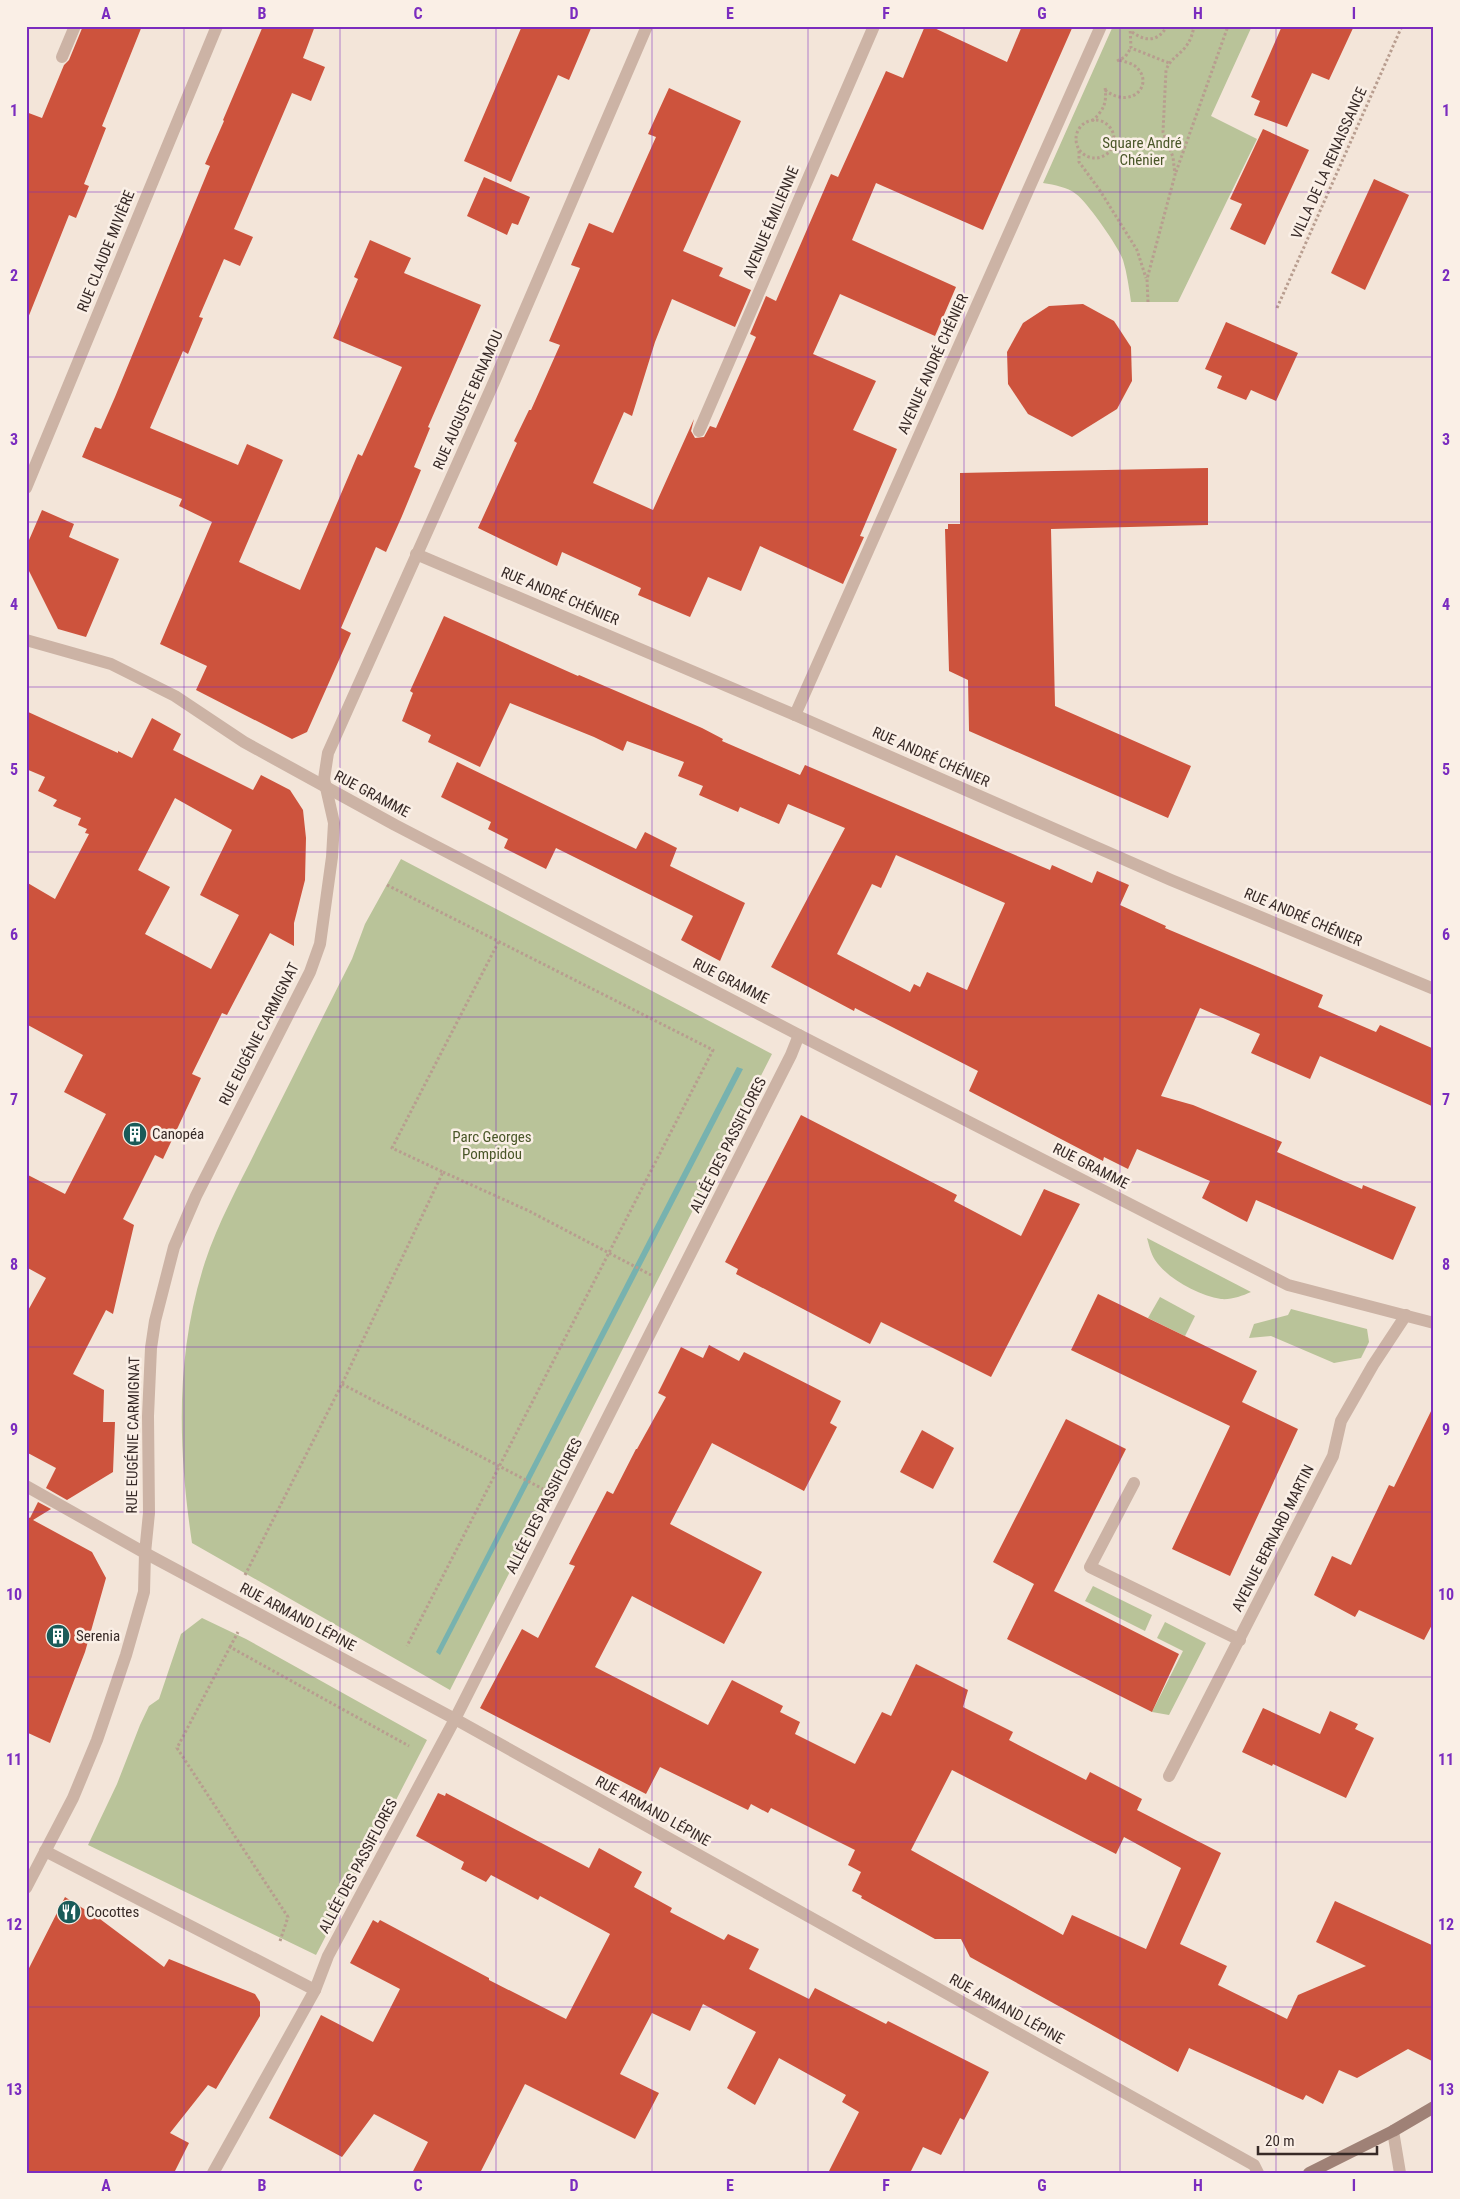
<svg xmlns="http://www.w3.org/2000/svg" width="1460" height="2199" font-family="'Roboto Condensed',sans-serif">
<rect width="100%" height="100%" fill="#f3e5d9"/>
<!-- green -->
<g fill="#b9c399">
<path d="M1113,26H1252L1211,116L1257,139L1178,302H1131C1129,288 1127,273 1123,260C1118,246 1088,203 1076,194C1067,187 1055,185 1043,183Z"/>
<path d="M401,859L772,1054L450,1690L192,1543C178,1448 175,1355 205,1262C219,1220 241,1181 260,1142C291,1081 321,1020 352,959L365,924Z"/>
<path d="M1147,1238L1251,1292C1242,1296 1231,1300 1221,1299C1198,1295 1169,1280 1155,1260C1151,1254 1149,1245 1147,1238Z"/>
<polygon points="1160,1297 1195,1316 1185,1336 1148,1318"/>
<polygon points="1291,1309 1367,1329 1369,1342 1361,1358 1334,1363 1271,1336 1249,1338 1254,1324 1288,1315"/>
<polygon points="1093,1586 1152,1615 1145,1631 1085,1601"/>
<polygon points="202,1618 246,1639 427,1740 316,1955 88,1845 117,1784 140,1725 149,1706 159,1699 181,1634"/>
<polygon points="1165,1622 1206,1643 1169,1715 1152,1712 1183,1651 1157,1638"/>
</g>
<!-- water -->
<polygon fill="#77b2af" points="737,1067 743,1069 440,1655 436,1652"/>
<!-- building -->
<g fill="#cd533d" fill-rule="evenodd">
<polygon points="83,26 142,26 102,126 106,128 84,184 89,186 76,218 69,215 28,318 26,112 42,118 64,65 69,60"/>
<polygon points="263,26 315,26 303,58 325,67 311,101 292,93 234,229 253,237 240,266 224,259 199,317 203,318 188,354 183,351 150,428 238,465 247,444 283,460 239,562 300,590 358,454 362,456 402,367 333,338 358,279 354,277 370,240 411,258 404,273 481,305 428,427 430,428 414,467 421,470 402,516 386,552 376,547 341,628 351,633 307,732 292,739 196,690 207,666 160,644 212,522 179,506 182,499 82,457 95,427 101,429 115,397 210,166 205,164 224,121 223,120"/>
<polygon points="522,26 592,26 569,80 558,75 511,182 464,161"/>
<polygon points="925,26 930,26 1007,62 1022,26 1073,26 983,230 876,183 852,240 956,287 935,336 840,294 813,354 876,381 853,430 897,449 860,536 864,537 843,584 760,546 741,591 708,577 690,617 638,595 641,588 562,552 557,566 478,528 517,443 514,441 529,410 531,410 560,345 549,341 580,268 571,265 589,223 613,233 656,137 648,134 669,88 741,121 683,251 723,268 719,276 751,290 735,327 672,299 655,342 632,416 624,412 593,483 653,510 694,419 691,431 695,438 704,437 710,426 716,428 756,337 750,334 766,296 776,301 831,174 838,177 886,71 903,78"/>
<polygon points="1282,26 1354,26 1329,80 1312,73 1287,127 1254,115 1260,101 1251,97"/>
<polygon points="1263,129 1309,150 1265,245 1230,229 1242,204 1230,199"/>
<polygon points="484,177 530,197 518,225 512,223 507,235 467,216"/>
<polygon points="1374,179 1409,195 1365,290 1331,273"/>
<polygon points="1083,304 1114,321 1131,347 1132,381 1117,409 1072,437 1028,414 1008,384 1007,352 1023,323 1049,306"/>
<polygon points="1226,322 1298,353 1276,401 1251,390 1246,400 1217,388 1222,376 1205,369"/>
<polygon points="1208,468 1208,525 1051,529 1055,706 1191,766 1168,818 969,731 968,680 949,671 945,529 948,529 948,524 960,524 960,473"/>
<polygon points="42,510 74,524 69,537 119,559 86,637 58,629 26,565 26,547"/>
<path d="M444,616L578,676L579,675L702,728L723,739L722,741L800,775L805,765L1050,870L1052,865L1092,883L1097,871L1129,885L1120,905L1166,926L1165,928L1323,995L1318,1007L1376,1032L1380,1025L1434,1049V1107L1320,1056L1310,1079L1251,1053L1260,1034L1200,1008L1161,1096L1193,1105L1282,1142L1277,1152L1362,1189L1363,1185L1416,1207L1393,1260L1256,1200L1247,1222L1202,1198L1210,1181L1137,1149L1128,1169L1104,1157L1103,1161L969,1091L978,1071L855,1008L854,1011L771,967L845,828L788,804L779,824L740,807L738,812L699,795L703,786L678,776L684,762L627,741L623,751L594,737L510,703L480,767L428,742L431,735L402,721L413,693L410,691ZM896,855L1005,903L967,990L927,972L920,987L914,984L910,992L837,954L872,884L881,888Z"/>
<path d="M26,711L118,753V751L132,758L152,718L181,734L173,750L253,790L261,775L290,790L303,810L306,838L305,880L294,923V946L270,933L227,1015L222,1013L192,1074L201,1078L163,1159L155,1155L123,1219L134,1225L113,1314L106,1310L73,1374L104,1390L103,1422H115L113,1472L67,1500L46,1488L56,1468L26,1452V1314L46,1278L26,1267V1174L65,1194L106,1114L64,1092L83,1055L26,1024V882L55,899L89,834L85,833L87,829L78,825L81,818L53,806L57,800L38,791L45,777L26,769ZM175,798L232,830L200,895L239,915L211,969L145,934L170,887L138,870Z"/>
<polygon points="457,762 636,849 645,832 677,848 670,866 745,903 720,961 681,940 693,916 556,848 546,869 504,848 508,839 488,829 491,822 441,797"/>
<polygon points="801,1115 957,1195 954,1201 1021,1236 1044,1189 1080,1204 991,1377 881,1322 870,1344 736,1274 738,1269 725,1262"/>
<polygon points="1098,1294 1257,1371 1242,1402 1298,1429 1230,1576 1172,1549 1230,1426 1071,1350"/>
<path d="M709,1345L739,1361L744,1352L841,1401L830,1423L837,1427L804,1491L712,1443L670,1524L762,1572L724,1644L632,1596L595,1667L708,1725L732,1680L783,1706L780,1712L800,1722L795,1734L855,1764L882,1712L891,1716L916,1664L968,1690L963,1707L1013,1732L1009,1740L1086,1780L1090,1772L1142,1799L1137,1810L1221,1853L1180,1944L1227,1966L1218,1985L1287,2019L1298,1995L1366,1966L1316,1942L1335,1901L1434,1946V2062L1408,2049L1357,2078L1339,2070L1323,2104L1306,2095L1303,2100L1189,2048L1178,2072L970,1957L961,1939H935L861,1898L862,1896L852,1891L861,1872L848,1865L855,1850L771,1808L768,1813L751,1804L748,1810L660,1767L646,1794L480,1708L522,1629L538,1638L575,1566L569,1564L607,1491L613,1494L636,1449H637L666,1397L658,1393L681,1347L703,1358ZM952,1770L1116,1854L1124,1837L1181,1868L1146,1949L1072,1915L1063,1935L911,1850Z"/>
<polygon points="1434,1405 1434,1621 1424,1640 1359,1610 1355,1617 1314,1595 1332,1556 1351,1565 1389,1485 1394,1487"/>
<polygon points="1066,1419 1126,1449 1054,1591 1179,1654 1152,1712 1007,1639 1034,1584 993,1562"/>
<polygon points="922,1430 954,1448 933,1489 900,1472"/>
<polygon points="38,1502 51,1509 33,1520 92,1552 106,1578 85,1652 50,1743 26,1732 26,1516 30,1518"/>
<polygon points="1263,1708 1320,1734 1330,1711 1358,1724 1355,1729 1374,1738 1346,1798 1273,1764 1272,1766 1242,1752"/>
<polygon points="438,1793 445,1796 446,1793 589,1868 599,1848 642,1872 634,1887 672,1908 670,1912 724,1940 728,1934 759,1949 749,1969 809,1999 815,1988 886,2024 888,2021 989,2072 964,2120 960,2118 941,2155 923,2147 910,2173 828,2173 859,2112 842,2102 846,2095 779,2058 755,2105 727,2088 756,2032 703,2004 690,2031 652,2013 620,2074 659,2093 635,2139 525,2084 480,2173 412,2173 428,2142 374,2114 342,2157 269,2118 321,2015 373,2042 400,1989 350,1963 373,1920 378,1923 380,1920 489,1978 489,1980 566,2019 610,1934 540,1896 538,1900 491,1875 486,1882 461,1869 464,1862 416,1836"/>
<polygon points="65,1897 100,1919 164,1967 169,1959 255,1994 260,2002 260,2016 216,2089 208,2085 170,2133 189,2143 174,2173 26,2173 26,1974"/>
</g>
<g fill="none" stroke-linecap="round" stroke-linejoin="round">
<!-- path -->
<g stroke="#b89d8f" stroke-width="3" stroke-dasharray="2.5 2.5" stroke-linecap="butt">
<polyline points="1130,26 1131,48 1169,63"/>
<path d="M1132,32C1146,42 1158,42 1167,26"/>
<polyline points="1117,61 1125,57 1131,48"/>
<path d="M1105,90C1132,111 1156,83 1135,66C1131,63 1125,62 1120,60"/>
<circle cx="1095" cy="139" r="19"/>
<path d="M1092,121C1104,110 1107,103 1105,87"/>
<polyline points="1079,151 1079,162 1099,189 1137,250 1146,278"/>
<polyline points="1176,172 1228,26"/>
<path d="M1148,302L1147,279L1175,175L1173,157L1163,132L1166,70C1173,52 1189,55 1194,26"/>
<polyline points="1277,308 1402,26"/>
<polyline points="387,885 713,1050 407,1646"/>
<polyline points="443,1172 529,1211 651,1275"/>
<polyline points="342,1384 543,1489"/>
<polyline points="245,1575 342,1384 443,1172 392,1148 499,941"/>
<polyline points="230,1647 238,1632"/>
<polyline points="280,1941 288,1917 177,1748 230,1647 409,1746"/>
</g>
<!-- lane -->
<g stroke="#ccb3a5" stroke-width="12">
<polyline points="62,57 75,26"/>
<polyline points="699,431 874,26"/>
<polyline points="1134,1483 1090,1567 1240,1640"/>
<polyline points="1169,1776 1333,1456 1341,1421 1373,1365 1406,1315"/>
<polyline points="1393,2131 1400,2173"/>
</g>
<!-- street -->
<g stroke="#ccb3a5" stroke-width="12">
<polyline points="26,488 217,26"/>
<polyline points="416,554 795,715 1171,880 1434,989"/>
<polyline points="26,640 111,664 175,696 244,742 395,825 799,1035 1288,1285 1434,1323"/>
<polyline points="795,715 1101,26"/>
<polyline points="26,1486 145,1553 455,1719 1254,2165 1258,2173"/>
<polyline points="45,1851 315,1990"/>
<polyline points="26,1888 73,1798 97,1740 126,1655 144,1592 145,1553 149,1513 148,1416 151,1348 155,1321 174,1247 196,1196 310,972 320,944 332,857 334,823 324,779 328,753 494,382 647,26"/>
<polyline points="213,2173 315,1990 328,1956 455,1719 791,1055 799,1035"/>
</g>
<!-- secondary -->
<polyline stroke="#9f8176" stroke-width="12" points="1309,2173 1393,2131 1434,2107"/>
</g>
<!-- grid -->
<path fill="none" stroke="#7b2cbf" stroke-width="1" stroke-opacity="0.55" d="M184,26V2173M340,26V2173M496,26V2173M652,26V2173M808,26V2173M964,26V2173M1120,26V2173M1276,26V2173M26,192H1434M26,357H1434M26,522H1434M26,687H1434M26,852H1434M26,1017H1434M26,1182H1434M26,1347H1434M26,1512H1434M26,1677H1434M26,1842H1434M26,2007H1434"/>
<!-- icons -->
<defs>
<g id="building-disc" transform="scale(1.25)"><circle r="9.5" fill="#1a5b59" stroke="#faefe6"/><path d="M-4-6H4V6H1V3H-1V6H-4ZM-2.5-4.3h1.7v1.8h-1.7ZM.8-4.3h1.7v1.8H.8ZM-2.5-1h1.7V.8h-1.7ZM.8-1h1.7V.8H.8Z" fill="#fff"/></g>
<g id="restaurant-disc" transform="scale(1.25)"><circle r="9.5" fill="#1a5b59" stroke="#faefe6"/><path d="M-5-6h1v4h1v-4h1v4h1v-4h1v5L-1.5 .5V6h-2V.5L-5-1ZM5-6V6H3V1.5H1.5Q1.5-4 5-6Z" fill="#fff"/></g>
</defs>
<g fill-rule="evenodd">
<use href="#building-disc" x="135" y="1134"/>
<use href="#building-disc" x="58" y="1636"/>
<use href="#restaurant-disc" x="69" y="1912"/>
</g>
<g text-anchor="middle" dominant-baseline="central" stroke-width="5" stroke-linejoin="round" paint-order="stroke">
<!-- park labels -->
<g font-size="15" fill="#4a5729" stroke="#faefe6">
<text x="1142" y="143">Square André<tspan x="1142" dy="17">Chénier</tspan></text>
<text x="492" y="1137">Parc Georges<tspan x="492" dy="17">Pompidou</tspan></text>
</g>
<!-- street labels -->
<g font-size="15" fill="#372a27" stroke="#faefe6">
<text transform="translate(1329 163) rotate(-66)">VILLA DE LA RENAISSANCE</text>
<text transform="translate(771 222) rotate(-67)">AVENUE ÉMILIENNE</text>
<text transform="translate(106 251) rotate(-68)">RUE CLAUDE MIVIÈRE</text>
<text transform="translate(933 364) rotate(-66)">AVENUE ANDRÉ CHÉNIER</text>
<text transform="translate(468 400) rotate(-66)">RUE AUGUSTE BENAMOU</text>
<text transform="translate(560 596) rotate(23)">RUE ANDRÉ CHÉNIER</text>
<text transform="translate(931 757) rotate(24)">RUE ANDRÉ CHÉNIER</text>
<text transform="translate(372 794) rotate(28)">RUE GRAMME</text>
<text transform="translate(1303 917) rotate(23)">RUE ANDRÉ CHÉNIER</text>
<text transform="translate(731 981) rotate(27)">RUE GRAMME</text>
<text transform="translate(259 1034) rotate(-63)">RUE EUGÉNIE CARMIGNAT</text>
<text transform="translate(728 1145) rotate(-63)">ALLÉE DES PASSIFLORES</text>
<text transform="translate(1091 1166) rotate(27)">RUE GRAMME</text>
<text transform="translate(133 1435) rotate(-89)">RUE EUGÉNIE CARMIGNAT</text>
<text transform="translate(544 1506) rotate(-63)">ALLÉE DES PASSIFLORES</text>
<text transform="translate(1273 1538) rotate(-63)">AVENUE BERNARD MARTIN</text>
<text transform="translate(298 1617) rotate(28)">RUE ARMAND LÉPINE</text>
<text transform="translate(653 1811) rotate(29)">RUE ARMAND LÉPINE</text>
<text transform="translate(358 1866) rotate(-62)">ALLÉE DES PASSIFLORES</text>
<text transform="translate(1007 2009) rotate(29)">RUE ARMAND LÉPINE</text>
</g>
<!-- poi labels -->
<g font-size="15" fill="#372a27" stroke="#faefe6" text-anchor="start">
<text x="152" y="1134">Canopéa</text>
<text x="76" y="1636">Serenia</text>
<text x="86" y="1912">Cocottes</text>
</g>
</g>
<!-- border -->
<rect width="1460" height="2199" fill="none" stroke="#faefe6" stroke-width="55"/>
<!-- scale -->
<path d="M1258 2146v8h119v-8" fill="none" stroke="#372a27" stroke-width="2.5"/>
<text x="1265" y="2146" font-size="15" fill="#372a27" stroke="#faefe6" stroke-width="4" paint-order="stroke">20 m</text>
<rect x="28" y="28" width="1404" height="2144" fill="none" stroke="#7b2cbf" stroke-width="2"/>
<g font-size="16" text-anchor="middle" font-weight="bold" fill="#7b2cbf">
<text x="106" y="19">A</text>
<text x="262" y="19">B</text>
<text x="418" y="19">C</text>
<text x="574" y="19">D</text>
<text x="730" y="19">E</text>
<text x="886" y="19">F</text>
<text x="1042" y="19">G</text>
<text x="1198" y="19">H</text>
<text x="1354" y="19">I</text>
<text x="14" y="116">1</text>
<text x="1446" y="116">1</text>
<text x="14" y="281">2</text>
<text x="1446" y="281">2</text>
<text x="14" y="445">3</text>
<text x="1446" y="445">3</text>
<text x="14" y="610">4</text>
<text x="1446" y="610">4</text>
<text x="14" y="775">5</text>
<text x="1446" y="775">5</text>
<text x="14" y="940">6</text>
<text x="1446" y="940">6</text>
<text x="14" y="1105">7</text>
<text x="1446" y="1105">7</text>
<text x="14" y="1270">8</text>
<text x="1446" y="1270">8</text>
<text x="14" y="1435">9</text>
<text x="1446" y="1435">9</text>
<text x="14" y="1600">10</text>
<text x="1446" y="1600">10</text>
<text x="14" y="1765">11</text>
<text x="1446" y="1765">11</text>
<text x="14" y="1930">12</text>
<text x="1446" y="1930">12</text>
<text x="14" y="2095">13</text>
<text x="1446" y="2095">13</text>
<text x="106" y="2191">A</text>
<text x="262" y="2191">B</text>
<text x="418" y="2191">C</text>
<text x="574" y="2191">D</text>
<text x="730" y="2191">E</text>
<text x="886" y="2191">F</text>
<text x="1042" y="2191">G</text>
<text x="1198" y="2191">H</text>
<text x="1354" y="2191">I</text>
</g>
</svg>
